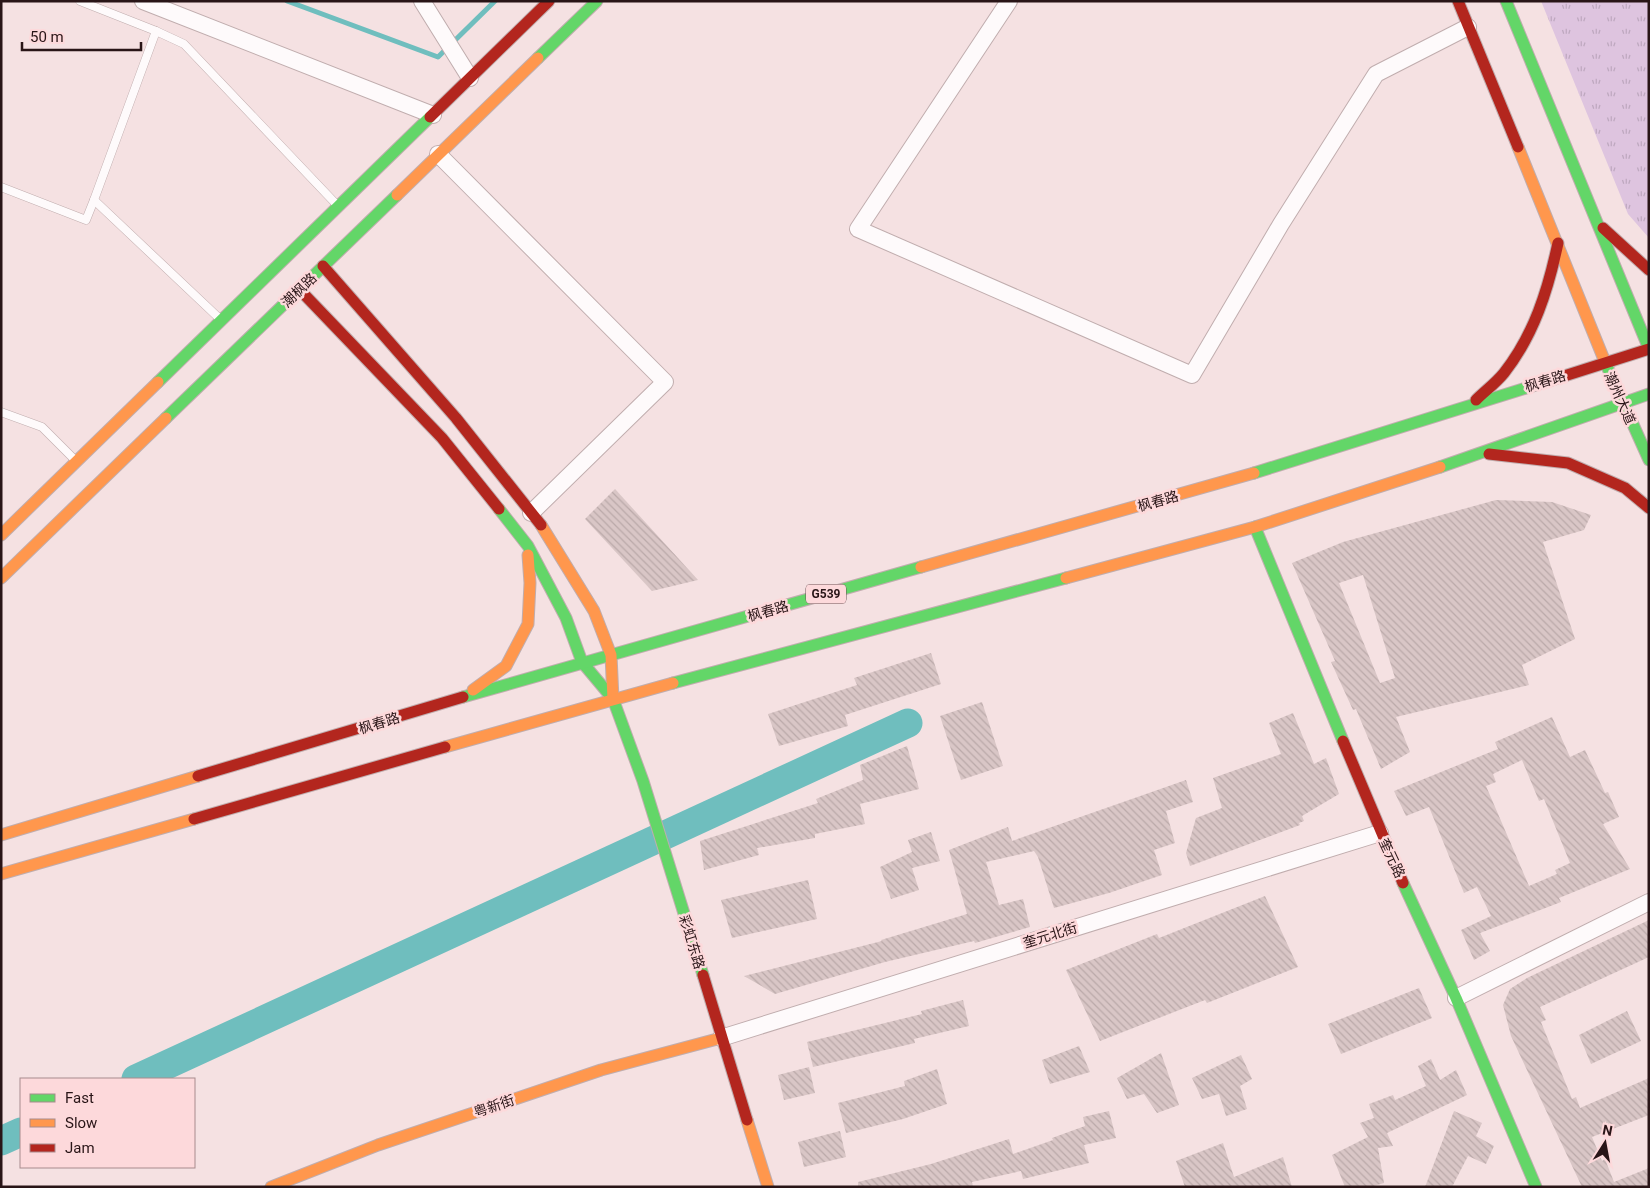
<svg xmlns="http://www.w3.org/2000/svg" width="1650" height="1188" font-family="Roboto,'Noto Sans SC',sans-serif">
<defs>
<pattern id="grass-tufts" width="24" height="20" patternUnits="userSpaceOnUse" patternTransform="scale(1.25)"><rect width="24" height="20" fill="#dec4df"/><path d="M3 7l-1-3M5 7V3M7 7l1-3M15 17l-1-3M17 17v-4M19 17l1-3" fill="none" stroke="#bea8bf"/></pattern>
<pattern id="building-back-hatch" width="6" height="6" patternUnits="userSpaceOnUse" patternTransform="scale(1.25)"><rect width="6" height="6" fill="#d9c6c6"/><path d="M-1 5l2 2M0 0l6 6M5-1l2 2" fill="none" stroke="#baa9a9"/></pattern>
</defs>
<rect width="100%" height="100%" fill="#f5e1e2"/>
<!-- grass -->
<polygon fill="url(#grass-tufts)" points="1541,1 1649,1 1649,238 1628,214"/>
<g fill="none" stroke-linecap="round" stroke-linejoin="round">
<!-- stream -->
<polyline stroke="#6fbebe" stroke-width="5" points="287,1 438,57 495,1"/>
<!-- river -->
<g stroke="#6fbebe" stroke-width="29">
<polyline points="136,1079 908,723"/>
<polyline points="1,1141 21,1132"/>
</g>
</g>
<!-- building -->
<g fill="url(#building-back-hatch)" fill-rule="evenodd">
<polygon points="615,489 698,580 652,591 585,519"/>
<path d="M1496,500L1552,502L1591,515L1584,530L1543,542L1575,639L1522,665L1529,685L1396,717L1410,752L1381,769L1356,709L1353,710L1331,662L1335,661L1292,563L1343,542ZM1363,575L1395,678L1380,683L1339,583Z"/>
<polygon points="931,653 941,684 845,715 848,726 779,746 768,714 857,685 854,678"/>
<polygon points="982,702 1003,766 961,780 940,716"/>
<polygon points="1293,713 1314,764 1326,758 1339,794 1302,816 1304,821 1299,823 1300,825 1190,866 1186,853 1196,818 1222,808 1213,778 1281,754 1269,723"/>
<path d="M1552,717L1570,757L1585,750L1605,793L1608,792L1619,817L1603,824L1630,869L1559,898L1561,902L1480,933L1490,951L1474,960L1461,930L1491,916L1477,887L1464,893L1429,807L1406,816L1394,791L1498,749L1495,742ZM1522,760L1539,801L1544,799L1570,863L1555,870L1557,874L1529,886L1486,786L1496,782L1493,774Z"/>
<polygon points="907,746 919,789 860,804 865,824 815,834 815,838 757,848 759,855 704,870 700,841 818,803 816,799 863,780 860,765"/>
<polygon points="1186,780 1193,802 1166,811 1175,843 1154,850 1162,875 1109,893 1054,908 1038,857 1034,851 986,862 999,905 1023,899 1030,927 975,943 974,941 885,962 775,994 744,976 882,941 881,940 967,914 949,850 1008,827 1012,841"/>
<polygon points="931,832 940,861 912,868 919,890 891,899 880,867 912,852 908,840"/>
<polygon points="808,880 817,919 732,938 721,900"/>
<polygon points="1265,896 1298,967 1207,1003 1205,1000 1100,1041 1066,970 1157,934 1159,938"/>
<polygon points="1649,920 1649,957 1540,1007 1546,1020 1541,1022 1572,1099 1576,1097 1580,1108 1649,1078 1649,1115 1592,1137 1602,1161 1605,1159 1614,1182 1649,1168 1649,1187 1582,1187 1511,1036 1503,1005 1510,989 1527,978"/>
<polygon points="1419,988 1432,1018 1341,1054 1328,1024"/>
<polygon points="963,1000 969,1026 914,1039 915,1043 813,1067 807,1042 922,1014 921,1011"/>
<polygon points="1627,1011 1641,1041 1591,1064 1579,1035"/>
<polygon points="1079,1046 1090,1072 1050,1084 1042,1060"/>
<polygon points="1161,1053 1179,1105 1157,1113 1144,1094 1127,1099 1117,1078"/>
<polygon points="1241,1055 1252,1079 1240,1086 1247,1109 1226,1116 1219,1094 1202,1099 1192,1078"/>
<polygon points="1431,1059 1440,1080 1456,1070 1467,1095 1387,1133 1393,1146 1378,1148 1384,1183 1370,1187 1345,1187 1332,1155 1368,1137 1360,1123 1374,1118 1369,1104 1393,1095 1395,1100 1426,1086 1418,1066"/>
<polygon points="809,1067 815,1093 784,1100 778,1075"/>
<polygon points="937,1069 947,1104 903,1119 846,1133 838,1103 905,1086 904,1081"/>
<polygon points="1109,1111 1116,1138 1084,1145 1089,1163 1023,1179 1021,1171 972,1182 973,1187 858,1187 858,1182 931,1164 1009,1139 1013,1154 1053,1140 1052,1138 1085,1126 1083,1117"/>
<polygon points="1454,1111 1482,1123 1476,1136 1494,1146 1486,1164 1468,1156 1452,1187 1425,1187"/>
<polygon points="840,1131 846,1157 804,1167 798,1142"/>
<polygon points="1223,1143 1234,1177 1283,1157 1292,1187 1185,1187 1176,1161"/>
</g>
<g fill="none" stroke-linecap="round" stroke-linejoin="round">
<!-- lane casing -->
<g stroke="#c0adae" stroke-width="9">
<g id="lane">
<polyline points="80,1 156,31"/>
<polyline points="1,187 86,220 94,200"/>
<polyline points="220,319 94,200 156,31 184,44 337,205"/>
<polyline points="1,412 42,427 75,460"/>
</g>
</g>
<!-- street casing -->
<g stroke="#c0adae" stroke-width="18">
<g id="street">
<polyline points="143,1 433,115"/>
<polyline points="422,1 470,78"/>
<polyline points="1009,1 858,229 1192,375 1281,224 1376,74 1468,27"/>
<polyline points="438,154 665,382 531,513"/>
<polyline points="1456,998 1649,902"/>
<polyline points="721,1038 1380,833"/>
</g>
</g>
<!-- fast casing -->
<g stroke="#c0adae" stroke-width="13">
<g id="fast">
<polyline points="1506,1 1649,349"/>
<polyline points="538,58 597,1"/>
<polyline points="1605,362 1649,460"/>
<polyline points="158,382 430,117"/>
<polyline points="166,418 397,195"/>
<polyline points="1440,467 1649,394"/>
<polyline points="1254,473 1561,377"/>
<polyline points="499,509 528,546 566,618 582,662 613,699 643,781 703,975"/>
<polyline points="1255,527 1343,741"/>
<polyline points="673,683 1066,578"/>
<polyline points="463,697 921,567"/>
<polyline points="1403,883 1456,998 1536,1187"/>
</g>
</g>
<!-- slow casing -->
<g stroke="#c0adae" stroke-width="13">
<g id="slow">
<polyline points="1518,147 1605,362"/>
<polyline points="397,195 538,58"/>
<polyline points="541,525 594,611 611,655 613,699"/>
<polyline points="1,535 158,382"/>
<polyline points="921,567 1254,473"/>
<polyline points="1,578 166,418"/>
<polyline points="1066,578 1255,527 1440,467"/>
<polyline points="473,690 506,666 528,624 530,583 528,555"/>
<polyline points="445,747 673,683"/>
<polyline points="1,835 198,776"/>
<polyline points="1,874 194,819"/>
<polyline points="747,1120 768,1187"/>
<polyline points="271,1187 378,1145 601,1070 721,1038"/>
</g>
</g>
<!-- jam casing -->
<g stroke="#c0adae" stroke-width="13">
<g id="jam">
<polyline points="1458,1 1518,147"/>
<polyline points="430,117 549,1"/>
<polyline points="1603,228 1649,270"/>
<polyline points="323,266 456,418 541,525"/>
<polyline points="299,289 442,438 499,509"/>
<polyline points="1561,377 1649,349"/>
<path d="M1476,400C1485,391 1496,383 1504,373C1534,335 1548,290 1558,243"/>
<polyline points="1489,454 1568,463 1625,488 1649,508"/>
<polyline points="1343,741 1403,883"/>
<polyline points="198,776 463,697"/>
<polyline points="194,819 445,747"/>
<polyline points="703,975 747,1120"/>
</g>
</g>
<!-- lane -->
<use href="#lane" stroke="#fefafb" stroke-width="8"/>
<!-- street -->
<use href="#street" stroke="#fefafb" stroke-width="16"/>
<!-- fast -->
<use href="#fast" stroke="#63d668" stroke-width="11"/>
<!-- slow -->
<use href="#slow" stroke="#ff974d" stroke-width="11"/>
<!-- jam -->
<use href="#jam" stroke="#b3261e" stroke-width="11"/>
</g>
<g text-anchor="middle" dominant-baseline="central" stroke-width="5" stroke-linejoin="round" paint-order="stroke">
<!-- shield labels -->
<rect fill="#fdd9db" stroke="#695052" stroke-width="1" x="806" y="584.5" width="40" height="19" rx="4"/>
<g font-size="12" font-weight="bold" fill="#291517">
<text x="826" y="594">G539</text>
</g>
<!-- street labels -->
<g font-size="14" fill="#291517" stroke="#fdd9db">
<text transform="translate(299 290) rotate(-44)">潮枫路</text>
<text transform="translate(1545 381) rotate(-17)">枫春路</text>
<text transform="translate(1620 398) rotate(66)">潮州大道</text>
<text transform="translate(1158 501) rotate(-16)">枫春路</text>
<text transform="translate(768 611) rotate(-16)">枫春路</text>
<text transform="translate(379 723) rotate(-17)">枫春路</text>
<text transform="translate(1392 858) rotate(65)">奎元路</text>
<text transform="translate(1050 935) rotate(-17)">奎元北街</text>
<text transform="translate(692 942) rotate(73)">彩虹东路</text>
<text transform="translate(494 1106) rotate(-19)">粤新街</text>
</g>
</g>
<!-- border -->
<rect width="1650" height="1188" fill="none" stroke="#291517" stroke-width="5"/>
<!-- legend -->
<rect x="20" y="1078" width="175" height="90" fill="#fdd9db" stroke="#a88b8d"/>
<rect x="30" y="1094" width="25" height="8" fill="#63d668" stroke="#a88b8d"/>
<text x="65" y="1103" font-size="15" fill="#291517">Fast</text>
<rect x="30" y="1119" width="25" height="8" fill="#ff974d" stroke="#a88b8d"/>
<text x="65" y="1128" font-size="15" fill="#291517">Slow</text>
<rect x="30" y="1144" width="25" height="8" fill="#b3261e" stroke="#a88b8d"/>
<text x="65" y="1153" font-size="15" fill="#291517">Jam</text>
<!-- north arrow -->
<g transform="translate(1605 1143) rotate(11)" stroke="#fdd9db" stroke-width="4" paint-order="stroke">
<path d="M0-4L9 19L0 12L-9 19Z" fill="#291517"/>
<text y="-8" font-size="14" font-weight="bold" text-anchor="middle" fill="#291517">N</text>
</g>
<!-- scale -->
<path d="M22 42v8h119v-8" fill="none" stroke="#291517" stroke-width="2.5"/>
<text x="30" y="42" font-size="15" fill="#291517" stroke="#fdd9db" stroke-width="4" paint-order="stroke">50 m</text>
</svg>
